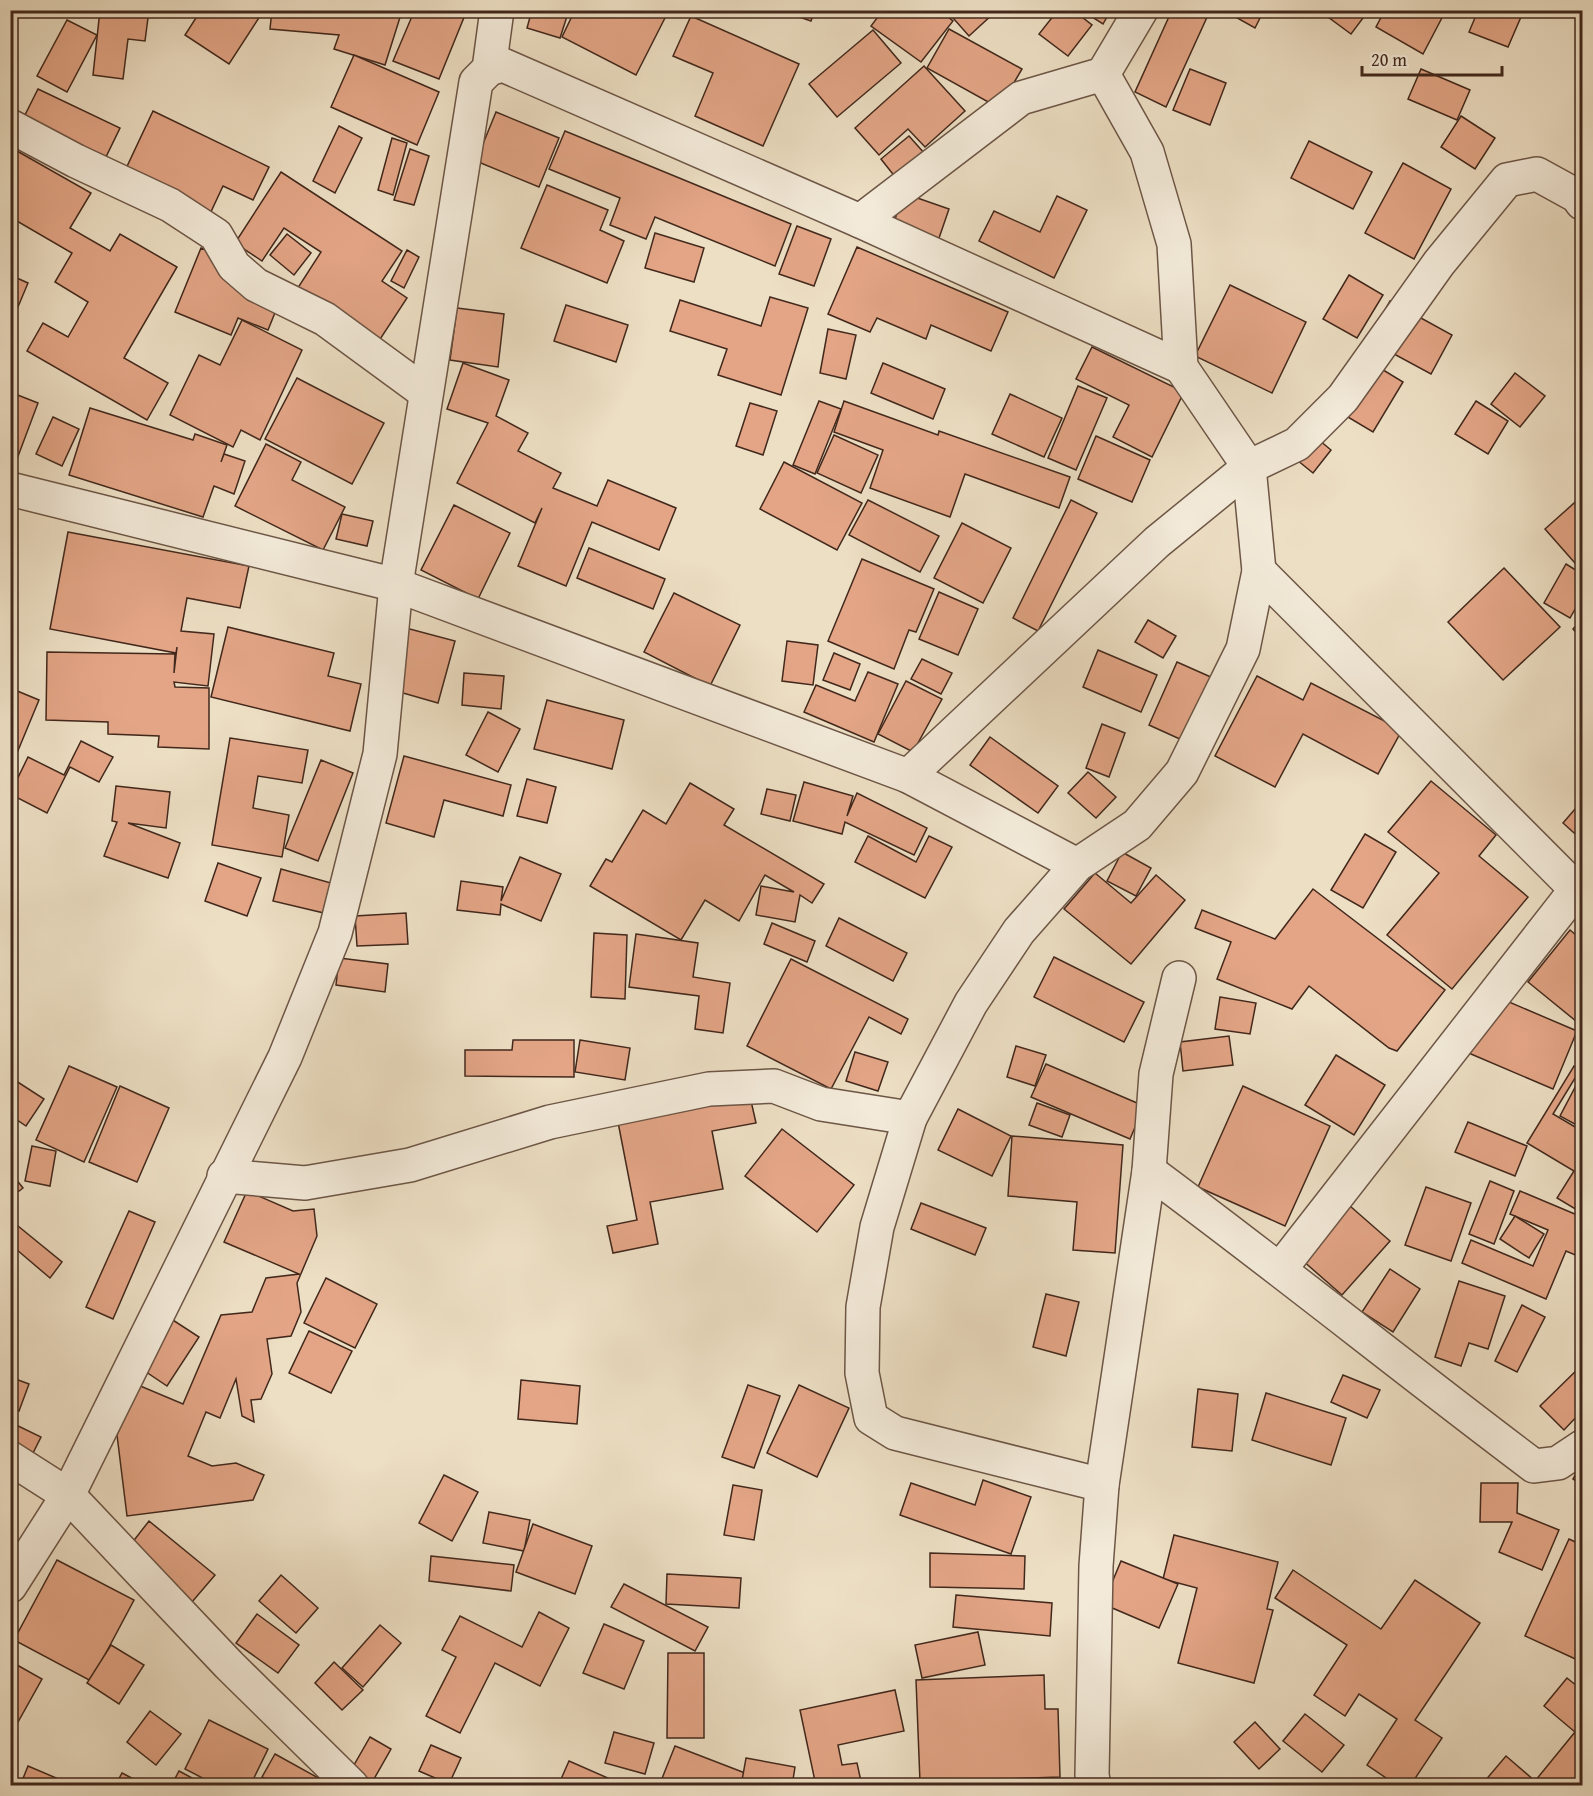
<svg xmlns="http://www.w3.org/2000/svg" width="1593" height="1796" font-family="'Gentium Book Plus',serif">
<rect width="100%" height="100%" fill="#eddfc4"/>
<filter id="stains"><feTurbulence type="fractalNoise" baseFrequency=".00333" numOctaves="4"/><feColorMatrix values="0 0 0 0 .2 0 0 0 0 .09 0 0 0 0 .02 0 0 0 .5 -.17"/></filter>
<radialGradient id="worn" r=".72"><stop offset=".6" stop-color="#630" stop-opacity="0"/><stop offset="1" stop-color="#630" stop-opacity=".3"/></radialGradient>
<!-- building -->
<g fill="#e3a586" stroke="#42281c" stroke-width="1.5">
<polygon points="100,10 149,10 145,41 128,39 123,79 93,75"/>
<polygon points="201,10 264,10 229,64 185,35"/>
<polygon points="272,10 347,12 402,11 385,65 334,49 339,35 270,29"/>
<polygon points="404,10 467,10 439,79 393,61 413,14"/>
<polygon points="532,10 569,10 560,38 527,28"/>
<polygon points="575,10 669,10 636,75 562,37"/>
<polygon points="779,10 815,10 811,21"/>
<polygon points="883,10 939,10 953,21 921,62 871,26"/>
<polygon points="946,10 994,10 995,12 969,36"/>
<polygon points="1058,10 1073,10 1092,25 1068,56 1039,34"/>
<polygon points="1081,10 1111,10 1103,24"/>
<polygon points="1172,10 1199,10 1208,15 1166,107 1135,92"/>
<polygon points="1223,10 1264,10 1255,28"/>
<polygon points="1327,10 1369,10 1351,34 1324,14"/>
<polygon points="1385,10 1442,10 1445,12 1423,54 1376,27"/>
<polygon points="1470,10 1524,10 1508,47 1469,32 1477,13"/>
<polygon points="691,16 799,64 763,146 695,116 713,73 673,56"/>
<polygon points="67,20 97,35 67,92 37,76"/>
<polygon points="949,29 1022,69 999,108 927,68"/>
<polygon points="873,30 901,63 837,117 809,84"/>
<polygon points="354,55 439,92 417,145 331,107"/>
<polygon points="924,66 965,111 925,147 908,129 879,155 855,128"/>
<polygon points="1190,69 1226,83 1210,125 1173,110"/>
<polygon points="1421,69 1470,90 1457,120 1408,99"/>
<polygon points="38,89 120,128 103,163 21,123"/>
<polygon points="153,111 269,167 253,200 223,186 209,216 123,175"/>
<polygon points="496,112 559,138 539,187 476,161"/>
<polygon points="1461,116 1495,138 1475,169 1441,147"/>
<polygon points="339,126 362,138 335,193 313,181"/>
<polygon points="565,131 791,224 775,266 655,217 646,239 610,225 620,198 549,169"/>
<polygon points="909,136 925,154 896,178 881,159"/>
<polygon points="392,138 407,143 393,195 378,190"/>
<polygon points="1309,141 1372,172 1353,209 1291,178"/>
<polygon points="10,147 91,193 70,228 110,251 120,234 177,267 124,358 168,383 147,420 27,351 43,323 68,337 88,302 55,282 72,253 10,217"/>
<polygon points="410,149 429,156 414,205 394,200"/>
<polygon points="1403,163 1451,189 1414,259 1365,233"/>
<polygon points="281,172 402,251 382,281 407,298 373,350 292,297 321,252 284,228 262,261 235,243"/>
<polygon points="547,185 608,210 600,230 624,241 607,283 521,248"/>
<polygon points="903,193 949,209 938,241 893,226"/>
<polygon points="1057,196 1087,210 1054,278 979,241 994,211 1040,232"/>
<polygon points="797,226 831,239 814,286 779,274"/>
<polygon points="655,233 704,248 694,282 645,268"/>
<polygon points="287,234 311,253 294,275 270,255"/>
<polygon points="857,247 1008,312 991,351 931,325 926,339 877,318 870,332 828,314"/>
<polygon points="201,248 287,283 268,330 238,318 231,335 175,312"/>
<polygon points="407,250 419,257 404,288 391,281"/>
<polygon points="10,275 28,283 10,326"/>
<polygon points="1349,275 1383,295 1357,338 1323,319"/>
<polygon points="1230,285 1306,322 1272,393 1195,356"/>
<polygon points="770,297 808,308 781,395 718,375 727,349 670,331 680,300 761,326"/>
<polygon points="1390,301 1452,335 1431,374 1368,340"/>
<polygon points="566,305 628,325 616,362 554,341"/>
<polygon points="457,308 504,314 498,367 450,360"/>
<polygon points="242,320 302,350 260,440 241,430 233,447 170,415 199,355 220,365"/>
<polygon points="828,329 856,335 846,379 820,373"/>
<polygon points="1092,347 1184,392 1152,457 1113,437 1129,405 1076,379"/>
<polygon points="1357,354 1403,382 1373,432 1326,404"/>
<polygon points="463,363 509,380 496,416 528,433 518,451 561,473 553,488 597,506 608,480 676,508 659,550 592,522 566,586 518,566 542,508 535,523 457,483 488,423 447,409"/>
<polygon points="883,363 945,389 933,419 871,393"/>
<polygon points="1515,373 1545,396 1520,427 1491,404"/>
<polygon points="297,378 384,423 352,484 265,439"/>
<polygon points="1078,386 1107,398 1076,470 1048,458"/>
<polygon points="10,392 38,403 11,475 10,475"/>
<polygon points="1010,394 1062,418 1044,457 992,434"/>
<polygon points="819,401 841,409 815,474 793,465"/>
<polygon points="844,401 938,435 939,431 1070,477 1059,508 965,474 950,517 870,488 883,450 834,432"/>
<polygon points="1476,401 1508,421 1488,454 1455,434"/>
<polygon points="750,403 777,411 763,455 736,446"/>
<polygon points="90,408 193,440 195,434 227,445 221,462 224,454 245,461 234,494 214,486 203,517 69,475"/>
<polygon points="53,417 79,429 62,466 36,454"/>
<polygon points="1300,424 1331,450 1313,473 1281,447"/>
<polygon points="834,435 878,455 861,493 817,473"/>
<polygon points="1096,436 1150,460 1132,502 1078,479"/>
<polygon points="266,444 301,462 292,480 345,507 323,550 235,506"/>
<polygon points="784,462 862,503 837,550 760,509"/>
<polygon points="1582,496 1582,571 1545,529"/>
<polygon points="868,500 939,536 920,572 849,535"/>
<polygon points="1071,500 1097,513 1038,631 1013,618"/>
<polygon points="454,505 510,533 478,599 421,570"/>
<polygon points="342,514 373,521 367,546 336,539"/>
<polygon points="962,523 1011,548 983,603 934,578"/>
<polygon points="68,532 249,566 240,608 187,598 181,631 214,634 208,686 174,682 175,687 209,688 209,749 158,747 159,736 108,734 108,722 46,720 47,652 175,654 174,673 177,647 176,653 50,629"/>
<polygon points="589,548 665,579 653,609 577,578"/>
<polygon points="862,559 934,589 916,632 909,630 894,669 828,641"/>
<polygon points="1566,564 1582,574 1582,597 1570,618 1544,603"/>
<polygon points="1504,568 1560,627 1503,680 1448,622"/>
<polygon points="939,592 978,609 958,655 919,639"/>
<polygon points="674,593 740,625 710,686 644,652"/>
<polygon points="1582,619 1582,639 1573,629"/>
<polygon points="1148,620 1176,636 1163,658 1135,642"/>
<polygon points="228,627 334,653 328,676 361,684 350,731 211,697"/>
<polygon points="406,628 455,641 438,703 389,689"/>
<polygon points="787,641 818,645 813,685 782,681"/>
<polygon points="1098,650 1157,675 1141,712 1083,687"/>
<polygon points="834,653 860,664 850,690 823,680"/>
<polygon points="922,659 952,673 941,694 911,679"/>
<polygon points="1177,662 1231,686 1204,750 1149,725"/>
<polygon points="868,672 898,684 874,742 804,712 816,685 855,701"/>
<polygon points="464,673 504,676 501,709 462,705"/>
<polygon points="1257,676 1303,700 1311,683 1402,730 1378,774 1303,734 1275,787 1215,756"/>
<polygon points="906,681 942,699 913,752 878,734"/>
<polygon points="10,688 39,700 17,753 10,750"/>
<polygon points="547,700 624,720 612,769 534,749"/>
<polygon points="488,712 520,729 498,772 466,755"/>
<polygon points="1102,724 1125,733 1109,777 1086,768"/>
<polygon points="990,737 1058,786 1038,813 970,765"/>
<polygon points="230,738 308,750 302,783 258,776 253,808 289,815 282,857 212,845"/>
<polygon points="81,741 113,757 99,782 70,767 47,813 10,794 28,757 64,775"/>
<polygon points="404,756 511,785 503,816 444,800 434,837 386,823"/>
<polygon points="321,760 353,773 318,861 285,848"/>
<polygon points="1088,772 1116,797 1096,818 1068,793"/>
<polygon points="527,779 556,787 547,823 517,816"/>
<polygon points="1431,781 1496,835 1479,856 1528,897 1452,989 1387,935 1439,873 1388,832"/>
<polygon points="804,782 853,796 847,816 857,793 927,828 914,855 845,822 842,834 793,821"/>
<polygon points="690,783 734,809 724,825 824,884 812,903 800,895 795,922 756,915 761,886 794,892 765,875 739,921 705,900 681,940 590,886 606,859 612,862 643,810 666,824"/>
<polygon points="116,786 170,792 166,828 128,823 180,843 168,878 104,856 117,822 112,821"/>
<polygon points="767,789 796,795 790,821 761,814"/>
<polygon points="1582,801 1582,840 1563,823"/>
<polygon points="1365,834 1396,852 1363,908 1331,890"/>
<polygon points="868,836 916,862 929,836 952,847 925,898 855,862"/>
<polygon points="1122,852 1151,868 1136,896 1107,881"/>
<polygon points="520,857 561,874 541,921 501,904 500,915 457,910 461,881 503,887 501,901"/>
<polygon points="218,863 261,878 247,916 205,901"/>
<polygon points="281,869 331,883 324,913 273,901"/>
<polygon points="1095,873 1131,903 1156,875 1185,900 1131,964 1064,909"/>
<polygon points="1313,889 1445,990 1397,1051 1389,1048 1309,986 1292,1009 1217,979 1231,942 1195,928 1202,910 1275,939"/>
<polygon points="406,913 408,944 357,946 355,916"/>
<polygon points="839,918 907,953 893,981 826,946"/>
<polygon points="772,923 815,941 807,962 764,944"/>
<polygon points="1570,930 1582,940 1582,1026 1528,982"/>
<polygon points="594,933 627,935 625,999 591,997"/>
<polygon points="636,934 698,943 693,977 730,983 723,1033 695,1029 699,996 629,987"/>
<polygon points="1054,957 1144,1002 1124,1042 1034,997"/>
<polygon points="339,958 388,964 385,992 336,985"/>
<polygon points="791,959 908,1019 901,1034 869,1017 831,1089 747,1046"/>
<polygon points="1488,993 1577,1031 1553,1089 1464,1051"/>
<polygon points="1220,997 1256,1003 1250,1034 1215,1029"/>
<polygon points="1229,1036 1233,1065 1183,1071 1180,1042"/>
<polygon points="513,1040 574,1040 574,1077 465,1076 465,1050 512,1050"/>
<polygon points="580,1040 630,1048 625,1080 575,1072"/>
<polygon points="1016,1046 1046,1055 1035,1086 1007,1077"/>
<polygon points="855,1052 888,1062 878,1091 846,1081"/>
<polygon points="1336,1055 1385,1085 1354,1135 1305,1105"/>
<polygon points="1046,1064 1144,1106 1130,1139 1031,1097"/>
<polygon points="69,1066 117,1087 84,1162 36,1140"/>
<polygon points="1574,1066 1580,1070 1553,1114 1582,1131 1582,1213 1557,1198 1574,1171 1527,1143"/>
<polygon points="10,1077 44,1099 26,1126 10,1115"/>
<polygon points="1580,1078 1582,1080 1582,1128 1560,1116"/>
<polygon points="120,1086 169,1108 137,1182 89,1162"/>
<polygon points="1243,1086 1330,1126 1285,1226 1198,1187"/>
<polygon points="749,1092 756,1123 712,1131 723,1189 650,1202 658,1244 613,1253 607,1226 637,1220 617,1117"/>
<polygon points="1037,1103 1070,1115 1062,1137 1029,1125"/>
<polygon points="958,1109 1011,1136 992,1176 938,1150"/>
<polygon points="1468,1122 1527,1146 1515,1176 1455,1152"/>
<polygon points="782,1129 854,1185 817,1232 745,1176"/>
<polygon points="1012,1136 1123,1145 1115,1253 1073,1250 1077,1202 1008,1196"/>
<polygon points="32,1146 56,1151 50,1186 25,1181"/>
<polygon points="10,1172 23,1188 10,1198"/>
<polygon points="1490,1181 1514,1191 1494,1244 1469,1234"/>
<polygon points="1426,1187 1471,1203 1451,1261 1405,1245"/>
<polygon points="247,1191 293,1211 314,1209 317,1236 297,1283 301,1312 291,1336 267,1339 272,1374 261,1399 251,1400 254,1422 242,1416 236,1379 220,1418 206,1412 188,1456 212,1466 236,1463 264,1475 253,1500 127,1516 117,1435 138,1385 183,1404 221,1315 252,1312 266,1278 299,1274 224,1242"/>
<polygon points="1520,1191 1582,1217 1580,1257 1566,1251 1546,1299 1462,1263 1471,1240 1533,1266 1548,1230 1510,1214"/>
<polygon points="921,1203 986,1228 975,1255 911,1229"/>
<polygon points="1350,1206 1390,1241 1342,1295 1302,1260"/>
<polygon points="129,1211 155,1222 113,1319 86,1307"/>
<polygon points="1515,1216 1544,1234 1529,1258 1500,1239"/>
<polygon points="18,1226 62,1262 50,1278 10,1244 10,1235"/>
<polygon points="1390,1269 1420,1289 1393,1332 1362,1312"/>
<polygon points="326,1278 377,1304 355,1348 304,1323"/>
<polygon points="1459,1281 1505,1296 1488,1349 1469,1343 1461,1366 1435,1357"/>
<polygon points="1046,1294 1079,1302 1066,1356 1033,1347"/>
<polygon points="1522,1305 1545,1317 1517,1372 1495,1361"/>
<polygon points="159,1311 199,1337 167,1386 127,1359"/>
<polygon points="309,1331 352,1351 331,1393 289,1373"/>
<polygon points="1582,1365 1582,1411 1564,1430 1540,1406"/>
<polygon points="1343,1375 1380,1390 1367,1418 1331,1402"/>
<polygon points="10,1377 29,1384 19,1411 10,1408"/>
<polygon points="521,1380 580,1386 577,1424 518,1419"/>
<polygon points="748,1385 780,1396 754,1468 722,1457"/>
<polygon points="799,1385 849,1408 817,1477 767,1453"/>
<polygon points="1198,1389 1238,1394 1232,1451 1192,1447"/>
<polygon points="1266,1393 1346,1418 1331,1465 1252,1440"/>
<polygon points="10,1422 41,1437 24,1471 10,1464"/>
<polygon points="1582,1463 1582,1485 1573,1479"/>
<polygon points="444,1475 478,1492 452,1541 419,1523"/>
<polygon points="983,1480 1031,1497 1011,1554 900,1515 911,1483 975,1505"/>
<polygon points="1481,1483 1518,1483 1517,1513 1559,1530 1542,1570 1499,1552 1512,1522 1480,1522"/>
<polygon points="733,1485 762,1490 754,1540 724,1535"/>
<polygon points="489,1512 530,1520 524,1551 483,1543"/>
<polygon points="149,1521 215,1575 186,1609 121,1557"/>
<polygon points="533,1524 592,1546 575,1594 516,1572"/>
<polygon points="1174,1535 1278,1562 1267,1609 1273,1610 1254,1683 1178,1663 1197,1588 1163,1579"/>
<polygon points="1569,1539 1582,1545 1582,1662 1525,1636"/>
<polygon points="930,1553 1025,1556 1024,1589 930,1587"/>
<polygon points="431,1556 514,1565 511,1591 429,1581"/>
<polygon points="57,1560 134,1600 91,1681 14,1640"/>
<polygon points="1121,1561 1178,1584 1159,1628 1103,1604"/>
<polygon points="1293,1570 1381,1629 1415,1580 1480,1623 1415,1720 1442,1738 1410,1786 1398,1786 1367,1765 1397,1719 1359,1694 1345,1716 1314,1695 1347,1645 1275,1598"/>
<polygon points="667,1574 741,1578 739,1608 666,1604"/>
<polygon points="281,1575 318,1608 296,1633 259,1601"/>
<polygon points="624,1584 708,1627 695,1651 611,1607"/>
<polygon points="956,1595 1052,1603 1050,1636 953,1627"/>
<polygon points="539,1612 569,1628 540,1686 495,1663 460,1733 426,1716 456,1657 442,1650 460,1616 522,1647"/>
<polygon points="257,1614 299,1645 278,1673 236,1643"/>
<polygon points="604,1624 644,1641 624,1689 583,1673"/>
<polygon points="380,1625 401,1643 363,1687 342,1668"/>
<polygon points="978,1632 985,1665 922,1678 915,1645"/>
<polygon points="111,1645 144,1665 119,1704 87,1683"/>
<polygon points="668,1653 704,1653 704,1738 667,1738"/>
<polygon points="10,1661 42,1679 18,1722 10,1718"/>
<polygon points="334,1662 363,1690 342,1710 315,1683"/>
<polygon points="1044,1675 1045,1709 1058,1709 1060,1777 920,1782 916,1680"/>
<polygon points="1567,1678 1582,1690 1582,1786 1489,1786 1484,1782 1506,1756 1535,1781 1575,1732 1544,1706"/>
<polygon points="895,1690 904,1731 838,1745 842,1765 857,1763 862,1786 816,1786 800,1710"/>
<polygon points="150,1711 181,1734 156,1765 127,1742"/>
<polygon points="1305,1714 1344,1745 1322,1772 1283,1741"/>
<polygon points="209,1720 268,1749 250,1786 218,1786 185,1769"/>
<polygon points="1255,1722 1280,1749 1259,1769 1234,1742"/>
<polygon points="614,1732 654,1743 645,1774 605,1763"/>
<polygon points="370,1737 391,1749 370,1786 357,1786 346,1779"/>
<polygon points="431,1745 461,1758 449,1784 419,1771"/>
<polygon points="675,1746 745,1773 740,1786 659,1786"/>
<polygon points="275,1754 322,1780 319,1786 278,1786 262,1777"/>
<polygon points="746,1758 795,1767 792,1786 741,1786"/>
<polygon points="569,1761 626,1786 558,1786"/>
<polygon points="28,1766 75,1786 20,1786"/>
<polygon points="179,1771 207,1786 171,1786"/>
<polygon points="122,1773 147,1786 115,1786"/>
</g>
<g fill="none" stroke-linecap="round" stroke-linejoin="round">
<!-- minor casing -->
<g stroke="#6d5646" stroke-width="36">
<g id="minor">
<polyline points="489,69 497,10"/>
<polyline points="10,126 76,161 170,205 216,235 234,266 256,285 325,319 426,393"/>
<polyline points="860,221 1021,98 1103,74 1141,10"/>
<polyline points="10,489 396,585 908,776 1077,865"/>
<polyline points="1259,571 1582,895"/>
<polyline points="908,776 1157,542 1249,467 1297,444 1343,398 1439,263 1507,180 1537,174 1577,196 1582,203"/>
<path d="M1149,1171C1279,1267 1405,1369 1534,1466L1558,1463L1582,1447"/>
<polyline points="224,1176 305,1183 410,1165 550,1122 709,1089 774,1086 821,1104 910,1118"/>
<polyline points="1281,1268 1582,882"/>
<polyline points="10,1458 68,1495 229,1665 352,1786"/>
<polyline points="1102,1485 895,1433 871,1418 862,1373 863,1307 877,1227 910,1118 971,1003 1019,931 1077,865 1137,825 1182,772 1243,649 1259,571 1249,467 1181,367 1174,244 1147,152 1103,74"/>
<polyline points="10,1586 68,1495 285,1057 335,933 380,754 396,585 476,82 489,69 503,65 860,221 1181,367"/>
<polyline points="1094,1786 1092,1775 1096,1566 1102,1485 1149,1171 1156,1074 1179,978"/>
</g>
</g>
<!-- minor -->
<use href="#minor" stroke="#f3ead9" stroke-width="33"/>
</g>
<!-- margin -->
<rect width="1593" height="1796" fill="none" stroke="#eddfc4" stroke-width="36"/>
<rect x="12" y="12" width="1569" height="1772" fill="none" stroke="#42281c" stroke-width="3"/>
<rect x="18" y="18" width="1557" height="1760" fill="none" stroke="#42281c" stroke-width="1.5"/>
<!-- scale -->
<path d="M1362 66v9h140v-9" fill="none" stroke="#42281c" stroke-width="3"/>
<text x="1371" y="66" font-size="18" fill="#42281c" stroke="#f3ead9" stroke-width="4.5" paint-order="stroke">20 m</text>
<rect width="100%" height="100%" filter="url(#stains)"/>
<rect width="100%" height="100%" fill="url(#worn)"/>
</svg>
